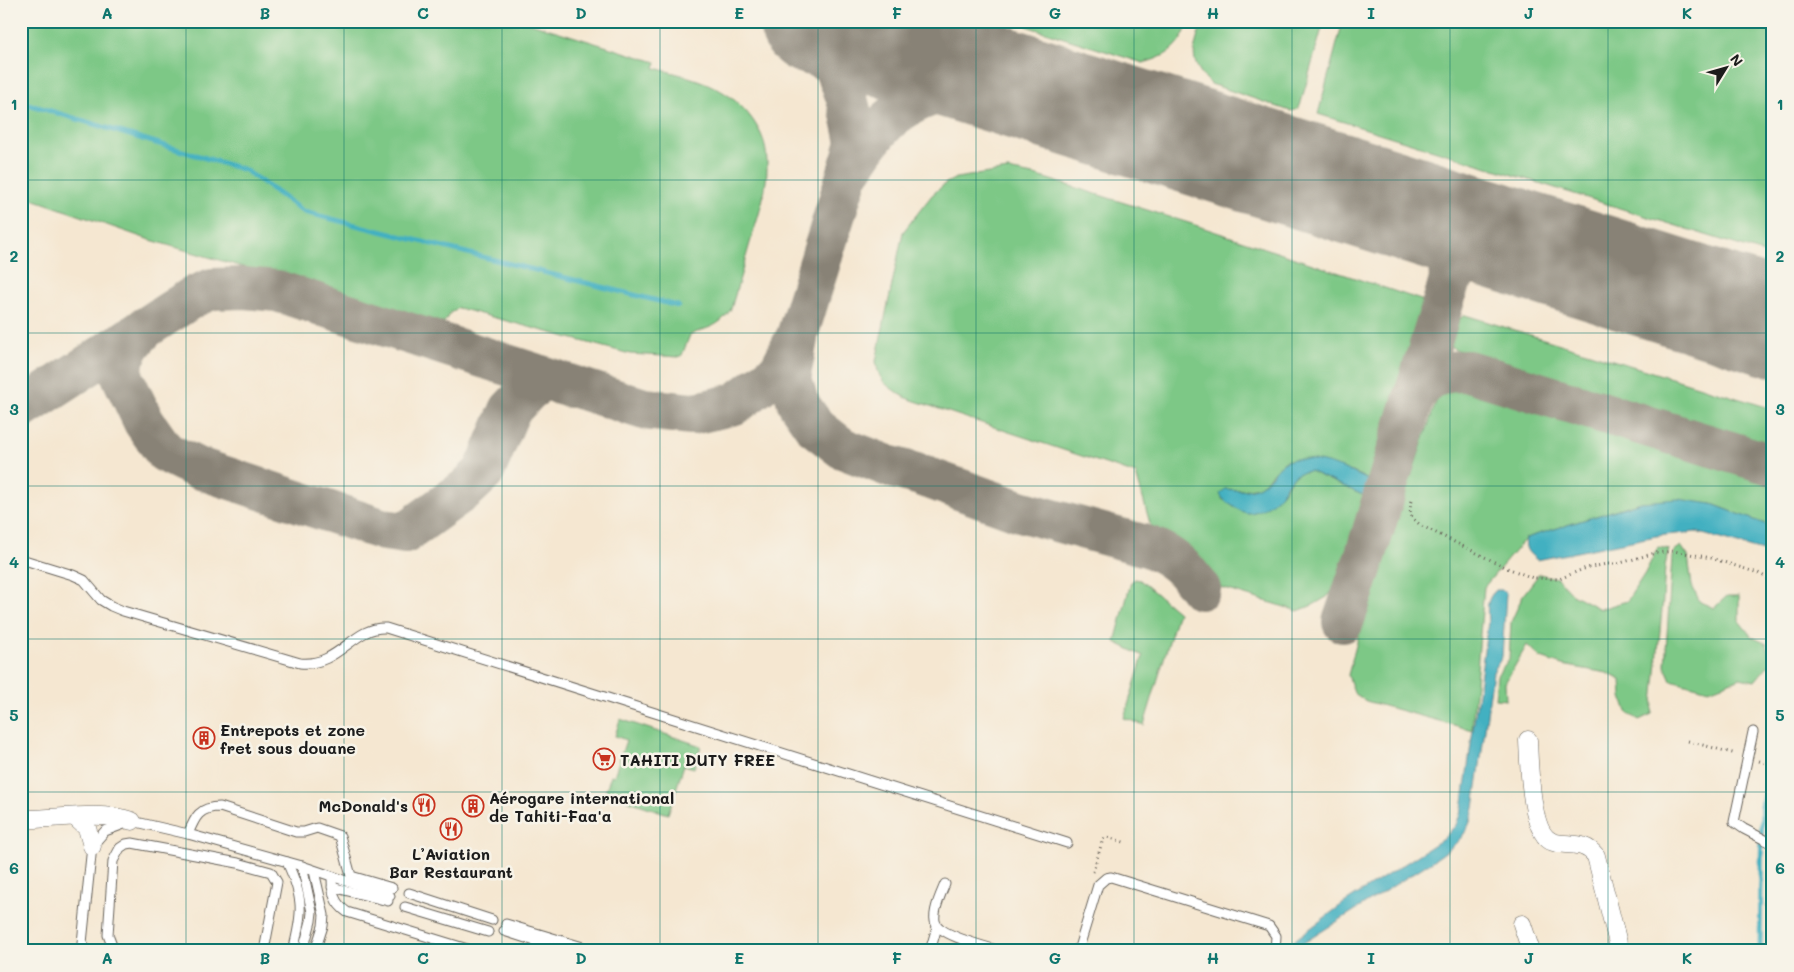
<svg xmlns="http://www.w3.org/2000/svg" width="1794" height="972" font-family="Mali,sans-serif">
<rect width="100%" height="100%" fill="#f7f3e8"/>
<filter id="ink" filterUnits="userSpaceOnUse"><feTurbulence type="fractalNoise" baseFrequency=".02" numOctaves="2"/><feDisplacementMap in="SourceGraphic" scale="10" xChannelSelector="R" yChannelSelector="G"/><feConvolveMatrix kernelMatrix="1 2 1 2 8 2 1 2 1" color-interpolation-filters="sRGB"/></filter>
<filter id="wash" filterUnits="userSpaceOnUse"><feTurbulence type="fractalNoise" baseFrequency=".0096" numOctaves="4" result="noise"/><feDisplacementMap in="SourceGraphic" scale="20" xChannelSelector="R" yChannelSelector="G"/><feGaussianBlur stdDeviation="1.12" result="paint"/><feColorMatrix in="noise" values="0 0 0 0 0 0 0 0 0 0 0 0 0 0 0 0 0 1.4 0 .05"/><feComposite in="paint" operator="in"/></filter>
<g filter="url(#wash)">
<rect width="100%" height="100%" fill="#f5e7d1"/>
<!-- green -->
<g fill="#7dc886" stroke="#4c7251">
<path d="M21,21H524L656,62L655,68C677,74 703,79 723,92C740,102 758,122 764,142C773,175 760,211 750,243C744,265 737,287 731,309C718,328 710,326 690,335L682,355L679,357L630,354L458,308L450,313L443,324H438L147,239L21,195Z"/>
<path d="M1021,21H1189C1180,48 1169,56 1143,63L1029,27Z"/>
<path d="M1203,21H1324L1300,106L1296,110L1290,111L1211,84C1187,61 1193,50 1203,21Z"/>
<polygon points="1343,21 1773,21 1773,256 1318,114"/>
<path d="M1008,170L1038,176L1189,223L1424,301L1372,482L1353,472L1287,460L1274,471L1264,483L1259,487L1242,490L1225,489L1222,499L1239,510L1283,492L1293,476L1301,472L1310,471L1367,497L1341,577L1335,588L1327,597L1313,605L1298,611L1215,586L1189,557L1151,527L1136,474L906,398C888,386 879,384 876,361L903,232L932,195L946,183L956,178Z"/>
<polygon points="1465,315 1773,409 1773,447 1454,349 1451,346 1451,343 1458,320"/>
<path d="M1458,387L1773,484V527L1712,504L1641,502L1526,538L1484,587L1472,730L1366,701L1354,693L1348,675L1361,627L1436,402C1442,393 1447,389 1458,387Z"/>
<polygon points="1681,546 1688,556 1692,586 1700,602 1714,608 1727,596 1739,596 1739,621 1752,637 1767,644 1771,662 1755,681 1740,678 1709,690 1671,680 1665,666 1672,557 1674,551"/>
<polygon points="1658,547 1669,549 1665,566 1663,599 1652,714 1639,720 1627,712 1622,697 1621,680 1607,673 1562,665 1541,658 1527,645 1505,683 1506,700 1495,699 1497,675 1509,659 1511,622 1523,595 1539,574 1557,578 1572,594 1600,609 1627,601 1645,573"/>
<polygon points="1135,579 1140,580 1178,612 1144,725 1124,718 1143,656 1115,642 1131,582"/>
<polygon points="620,719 701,746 694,768 684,765 668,814 605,793 611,775 614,776 626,740 615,736"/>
</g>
<!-- water -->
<g fill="#43b0c1" stroke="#30666e">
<path d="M1294,459C1323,458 1347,469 1372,482L1367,497L1310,471C1303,472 1297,473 1292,478C1288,481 1286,486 1283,491C1277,501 1261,513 1248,513C1243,513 1238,509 1234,507C1228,503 1223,501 1220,494L1225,489C1236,490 1250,492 1260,486C1274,478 1276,462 1294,459Z"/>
<path d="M1678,499L1712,504L1773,527V554L1696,532L1656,536L1537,560C1528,553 1524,549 1526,538L1641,502Z"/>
<path d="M1496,590H1502L1506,594L1502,657L1493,672L1474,808C1468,836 1457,844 1434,860L1291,951H1280L1344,903L1443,839L1456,825L1462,809L1488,622C1487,608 1486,599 1496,590Z"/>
</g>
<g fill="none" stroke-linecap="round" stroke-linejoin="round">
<!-- stream -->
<g stroke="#43b0c1" stroke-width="5">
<polyline points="21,102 245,170 304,212 678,306"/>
<polyline points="1760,951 1762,804 1773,754"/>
</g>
<!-- taxiway -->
<g stroke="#888276" stroke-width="42">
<path d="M949,21C967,52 998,68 1027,86"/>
<path d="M849,172C877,128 894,105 946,91C956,89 967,85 976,85C995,84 1015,89 1034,91"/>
<path d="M1419,212C1425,219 1433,225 1439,233C1449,246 1449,264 1450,280"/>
<polyline points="145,328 132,343 123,358 122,376 144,422 165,452 195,467 384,530 405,533 466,489 484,472 510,410 529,390 545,380 570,387"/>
<path d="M797,339L790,375L798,403L815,427L842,448L888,466L920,475L1020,511L1150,547C1174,557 1185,568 1200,589"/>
<path d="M1415,393C1435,374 1440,371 1468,371L1773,465"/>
<path d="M21,409L193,297L212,289L244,288L277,291L644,409L692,414L735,404L779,371L797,336L857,143C851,112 845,80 825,55C815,43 803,33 792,21"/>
<path d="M1343,622L1366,554L1450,280C1476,250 1489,246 1529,246"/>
</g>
<!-- runway -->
<polyline stroke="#888276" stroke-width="108" points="813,21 1773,323"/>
</g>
</g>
<g filter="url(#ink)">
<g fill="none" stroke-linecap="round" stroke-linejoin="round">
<!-- lane casing -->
<g stroke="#68635b" stroke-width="11">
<g id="lane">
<path d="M21,559L73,575L84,580L101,600L111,606L123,611L300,663C339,667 353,626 386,628L1067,843"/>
<polyline points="1753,732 1734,822 1744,829 1773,844"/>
<path d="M188,834C195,817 199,807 220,807L296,832H304L317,828L340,836L351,876L392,888"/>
<path d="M287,862C304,899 303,912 293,951"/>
<polyline points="302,866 312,912 311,921 303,951"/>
<polyline points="314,871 324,915 323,926 315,951"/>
<path d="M332,877C332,893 334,903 347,912L474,951"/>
<polyline points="1773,878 1769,904 1773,910"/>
<path d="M945,884C941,894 933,910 935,921C937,935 987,947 1000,951"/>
<polyline points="332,887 388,901"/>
<polyline points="409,893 492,920"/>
<polyline points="405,907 488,932"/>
<polyline points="506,924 596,951"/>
<polyline points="504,931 566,951"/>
<polyline points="87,951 82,943 92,846 105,831 132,821 188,834 302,866 390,896"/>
<polyline points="114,951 108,935 113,861 120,848 126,844 132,843 238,863 271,872 277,882 264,951"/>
<polyline points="930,951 937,927"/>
<polyline points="1078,951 1098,885 1106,878 1111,877 1269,926 1276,936 1275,951"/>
</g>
</g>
<!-- street casing -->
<g stroke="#68635b" stroke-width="19">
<g id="street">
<path d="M1528,740C1529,761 1530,835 1553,842C1570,847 1584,840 1596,856L1620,951"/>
<polyline points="75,817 87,828 92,846"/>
<path d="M21,818L31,819C64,818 101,811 132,821"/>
<polyline points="1522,924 1531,951"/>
</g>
</g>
<!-- path -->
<g stroke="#68635b" stroke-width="3" stroke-dasharray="1 4" stroke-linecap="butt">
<path d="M1412,501C1408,514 1411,518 1422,526L1507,568L1533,578L1559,579L1586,568L1607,564H1617L1655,553L1674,551L1711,558L1758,573L1773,581"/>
<polyline points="1688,741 1736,754"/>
<polyline points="1759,761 1773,765"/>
<polyline points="1093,872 1103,839 1107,837 1127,843"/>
<polyline points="491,951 492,949"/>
</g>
<!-- lane -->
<use href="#lane" stroke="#fff" stroke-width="9"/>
<!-- street -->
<use href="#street" stroke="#fff" stroke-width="18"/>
</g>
</g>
<!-- grid -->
<path fill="none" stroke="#0f766e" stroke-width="1" stroke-opacity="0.55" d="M186,21V951M344,21V951M502,21V951M660,21V951M818,21V951M976,21V951M1134,21V951M1292,21V951M1450,21V951M1608,21V951M21,180H1773M21,333H1773M21,486H1773M21,639H1773M21,792H1773"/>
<!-- icons -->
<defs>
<g id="building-ring" transform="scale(1.125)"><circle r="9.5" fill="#f7f3e8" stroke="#c8321e" stroke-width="1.5"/><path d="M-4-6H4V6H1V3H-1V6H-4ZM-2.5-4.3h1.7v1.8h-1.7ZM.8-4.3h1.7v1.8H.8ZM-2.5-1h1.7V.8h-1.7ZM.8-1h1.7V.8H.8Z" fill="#c8321e"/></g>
<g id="supermarket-ring" transform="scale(1.125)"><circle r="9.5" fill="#f7f3e8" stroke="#c8321e" stroke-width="1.5"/><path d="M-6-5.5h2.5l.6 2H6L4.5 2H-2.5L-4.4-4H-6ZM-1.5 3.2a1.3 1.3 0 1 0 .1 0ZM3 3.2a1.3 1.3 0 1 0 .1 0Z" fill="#c8321e"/></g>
<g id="restaurant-ring" transform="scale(1.125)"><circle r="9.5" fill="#f7f3e8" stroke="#c8321e" stroke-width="1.5"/><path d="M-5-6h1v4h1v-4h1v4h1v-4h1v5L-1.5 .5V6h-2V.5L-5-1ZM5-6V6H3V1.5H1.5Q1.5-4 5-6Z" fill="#c8321e"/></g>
</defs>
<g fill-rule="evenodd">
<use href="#building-ring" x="204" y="738"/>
<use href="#supermarket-ring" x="604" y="759"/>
<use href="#restaurant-ring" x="424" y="805"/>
<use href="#building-ring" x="473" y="806"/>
<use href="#restaurant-ring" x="451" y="829"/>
</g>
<g text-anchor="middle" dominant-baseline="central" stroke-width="5" stroke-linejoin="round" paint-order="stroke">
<!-- poi labels -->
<g font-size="16" font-weight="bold" fill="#1c1c1c" stroke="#f7f3e8" text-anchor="start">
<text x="220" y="729">Entrepots et zone<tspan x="220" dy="18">fret sous douane</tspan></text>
<text x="620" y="759">TAHITI DUTY FREE</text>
<text x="489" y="797">Aérogare international<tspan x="489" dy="18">de Tahiti-Faa'a</tspan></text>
<text x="408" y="805" text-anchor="end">McDonald's</text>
<text x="451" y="853" text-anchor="middle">L’Aviation<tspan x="451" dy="18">Bar Restaurant</tspan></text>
</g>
</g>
<!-- margin -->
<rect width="1794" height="972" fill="none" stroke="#f7f3e8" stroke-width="55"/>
<!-- north arrow -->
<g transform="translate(1726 68) rotate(53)" stroke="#f7f3e8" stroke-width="4" paint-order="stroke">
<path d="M0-4L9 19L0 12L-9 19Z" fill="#1c1c1c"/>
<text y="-8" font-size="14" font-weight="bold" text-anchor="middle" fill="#1c1c1c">N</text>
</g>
<rect x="28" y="28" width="1738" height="916" fill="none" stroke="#0f766e" stroke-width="2"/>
<g font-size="16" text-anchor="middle" font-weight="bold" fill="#0f766e">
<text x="107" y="19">A</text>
<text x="265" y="19">B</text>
<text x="423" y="19">C</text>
<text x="581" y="19">D</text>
<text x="739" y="19">E</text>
<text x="897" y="19">F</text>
<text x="1055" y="19">G</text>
<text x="1213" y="19">H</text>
<text x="1371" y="19">I</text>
<text x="1529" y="19">J</text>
<text x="1687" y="19">K</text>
<text x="14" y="110">1</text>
<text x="1780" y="110">1</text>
<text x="14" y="262">2</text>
<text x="1780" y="262">2</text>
<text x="14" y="415">3</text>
<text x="1780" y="415">3</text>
<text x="14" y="568">4</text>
<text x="1780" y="568">4</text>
<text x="14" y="721">5</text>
<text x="1780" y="721">5</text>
<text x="14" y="874">6</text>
<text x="1780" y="874">6</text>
<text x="107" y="964">A</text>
<text x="265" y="964">B</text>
<text x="423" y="964">C</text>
<text x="581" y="964">D</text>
<text x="739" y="964">E</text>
<text x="897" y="964">F</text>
<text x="1055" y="964">G</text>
<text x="1213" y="964">H</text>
<text x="1371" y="964">I</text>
<text x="1529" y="964">J</text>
<text x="1687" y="964">K</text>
</g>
</svg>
